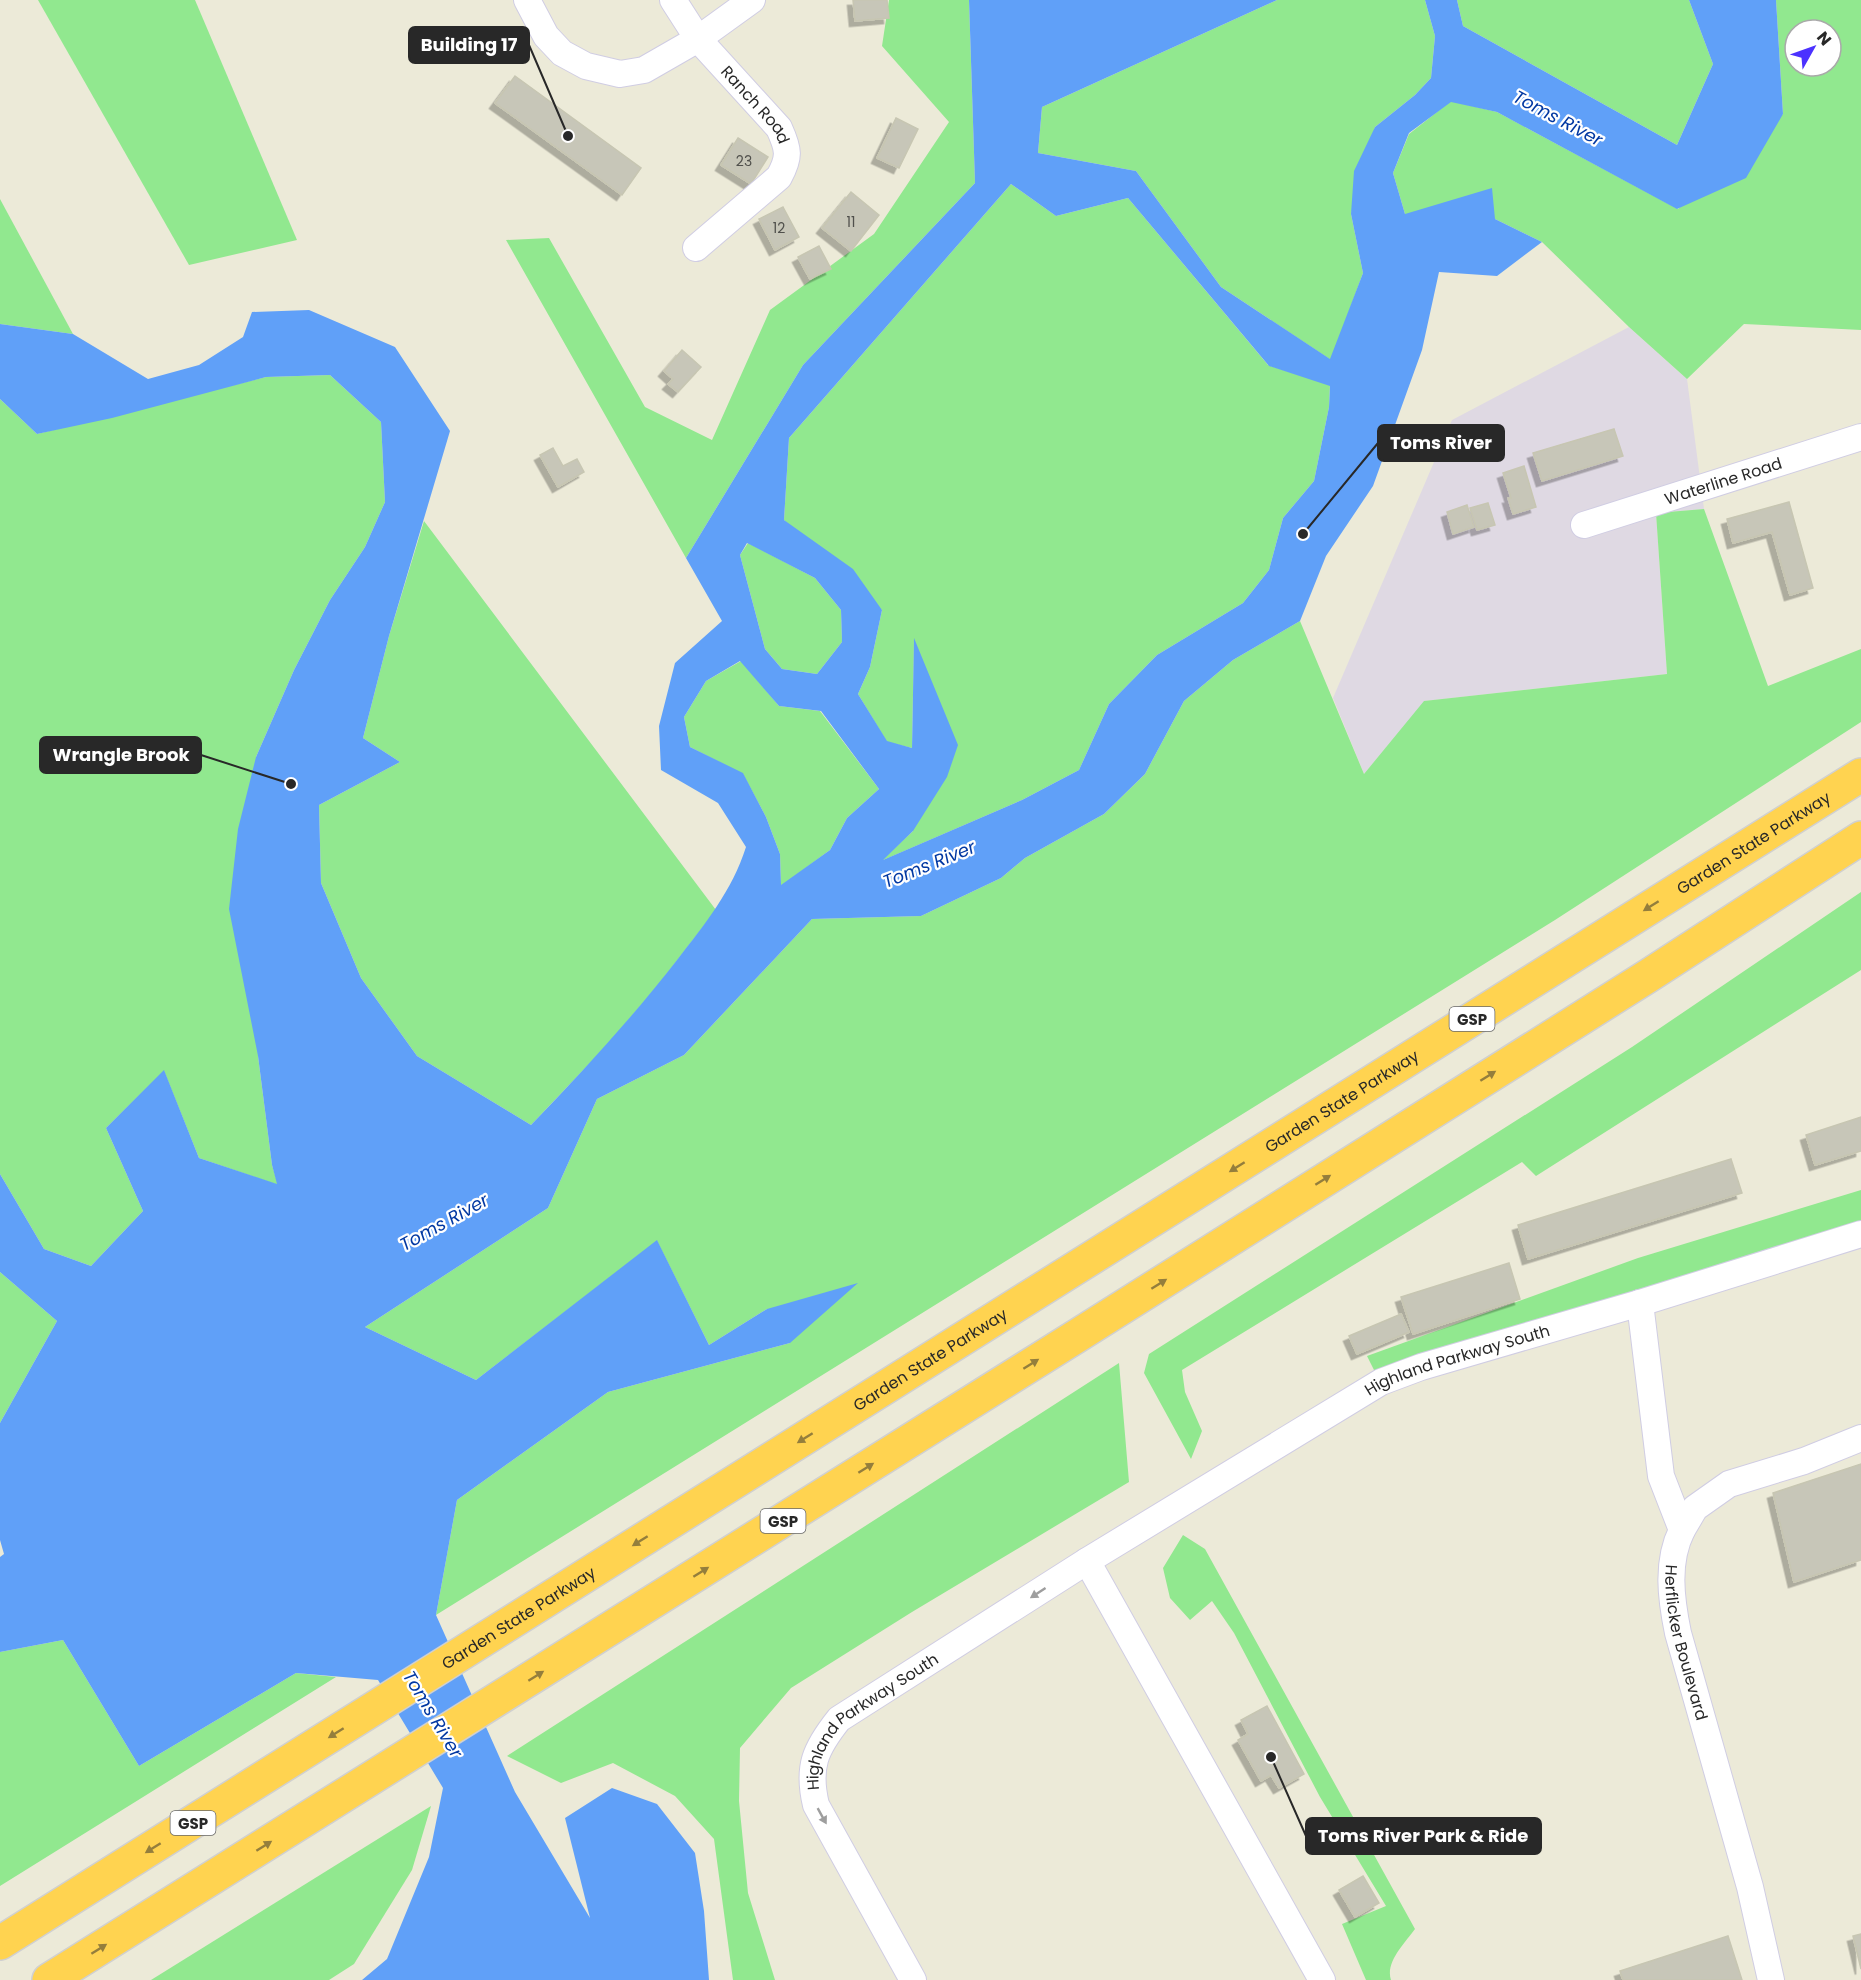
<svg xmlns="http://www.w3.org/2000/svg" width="1861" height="1980" font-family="Poppins,sans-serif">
<defs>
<filter id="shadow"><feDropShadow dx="-5.5" dy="5.5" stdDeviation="0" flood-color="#0004"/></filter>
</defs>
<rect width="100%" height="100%" fill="#ecead8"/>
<!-- industrial -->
<polygon fill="#dfd9e3" points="1629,327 1687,379 1704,509 1656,513 1667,674 1425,701 1364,774 1333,698 1452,420"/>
<!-- green -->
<g fill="#91e88f" fill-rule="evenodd">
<polygon points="38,0 195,0 297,240 189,265"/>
<polygon points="889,0 969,0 975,183 803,365 686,558 506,240 549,238 645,407 712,440 770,310 874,234 949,122 882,46"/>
<polygon points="1277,0 1425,0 1435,36 1431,78 1415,95 1375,127 1351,214 1363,273 1331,360 1221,287 1136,171 1038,153 1042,107"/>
<polygon points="1457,0 1689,0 1713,64 1677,145 1463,26"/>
<path d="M1776,0H1861V330L1744,324L1687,379L1629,327L1542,242L1495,219L1405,214L1393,173L1409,134L1451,101L1497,112L1678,209L1783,114ZM1795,30H1831V66H1795Z"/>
<polygon points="1011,184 1056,216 1128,198 1268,365 1330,385 1329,407 1314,481 1283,518 1269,570 1243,603 1157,655 1109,704 1079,770 1022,800 881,861 913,831 914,640 912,748 887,742 858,694 870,667 882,610 784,520 789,438"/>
<polygon points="0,199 73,334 0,324"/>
<polygon points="330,375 381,422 385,502 365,547 330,600 294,670 256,757 258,1056 272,1165 278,1185 199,1158 164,1071 106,1128 143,1211 91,1266 44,1249 0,1174 0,399 37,434 266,377"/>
<polygon points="1704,509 1768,686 1861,649 1861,722 1555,920 436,1615 457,1500 608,1392 790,1343 767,1309 709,1345 657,1241 476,1380 365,1327 548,1208 597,1099 684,1055 812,919 921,916 1001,878 1025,858 1104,814 1145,774 1184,701 1233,660 1300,621 1364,774 1424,701 1667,674 1656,513"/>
<polygon points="424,521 716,910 658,985 608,1044 531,1125 417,1056 361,978 321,883 319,805 400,762 363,738 389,636"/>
<polygon points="748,543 815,578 841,610 842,642 817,674 782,669 765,649 740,555"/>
<polygon points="741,661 779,706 820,711 879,789 847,818 830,850 781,886 780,854 766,817 743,774 690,747 684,717 706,681"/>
<polygon points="1861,892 1861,970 1536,1176 1522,1162 1182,1370 1185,1392 1202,1431 1191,1459 1144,1373 1149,1354 1632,1047"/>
<polygon points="1861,1190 1861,1229 1376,1374 1367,1356 1638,1258"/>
<polygon points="0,1272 57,1321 0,1423"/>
<polygon points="1119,1363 1129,1482 912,1612 791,1688 740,1748 739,1801 748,1893 775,1980 733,1980 714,1839 675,1796 613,1763 561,1783 507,1756"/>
<path d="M1183,1535L1205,1549L1415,1929C1405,1943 1385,1962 1391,1980H1366L1342,1924L1386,1906L1320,1797L1234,1633L1212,1601L1190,1620L1170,1598L1163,1568Z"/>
<polygon points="63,1640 139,1766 296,1673 336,1677 0,1886 0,1652"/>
<polygon points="431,1806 412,1870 354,1964 329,1980 151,1980"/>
</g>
<!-- water -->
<path fill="#60a0f8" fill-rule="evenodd" d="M969,0H1277L1042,107L1038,153L1136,171L1221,287L1330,359L1363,273L1351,214L1354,171L1375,127L1415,95L1431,78L1435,36L1425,0H1457L1463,26L1677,145L1713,64L1689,0H1776L1783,114L1746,178L1677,209L1497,112L1451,102L1409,133L1393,173L1405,214L1492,188L1495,219L1542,242L1497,276L1439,272L1422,350L1373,486L1326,556L1300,621L1233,660L1184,701L1145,774L1104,814L1025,858L1001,878L921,916L812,919L684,1055L597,1099L548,1208L365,1327L476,1380L657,1240L709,1345L767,1309L858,1283L790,1343L608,1392L457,1500L436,1615L515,1792L590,1918L565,1818L612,1788L657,1804L695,1853L704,1911L709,1980H362L387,1959L429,1857L443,1788L378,1680L296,1673L139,1766L63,1640L0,1652V1557L4,1554L0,1540V1423L57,1321L0,1272V1174L44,1249L91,1266L143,1211L106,1128L164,1070L199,1158L277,1184L272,1165L258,1056L229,909L238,829L256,757L294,670L330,600L365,547L385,502L381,422L330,375L266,377L112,418L37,434L0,399V324L73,334L148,379L199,365L243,337L252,312L309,310L395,347L450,431L389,636L363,738L400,762L319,805L321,883L361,978L417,1056L531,1125C582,1072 632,1018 677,960C705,924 732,891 746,847L718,803L661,770L659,726L675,663L722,621L686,558L803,365L975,183ZM1011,184L1056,216L1128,198L1269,366L1330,386L1329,407L1314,481L1283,518L1269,570L1243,603L1157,655L1109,704L1079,770L1022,800L883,860L913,831L947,777L958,745L914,638L912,748L887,741L858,694L870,667L882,610L853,569L784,520L789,438ZM747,543L815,578L841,610L842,642L817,674L782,669L765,649L740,555ZM740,661L779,706L821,711L879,789L847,818L830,850L781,885L780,854L766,817L743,773L690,747L684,717L706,681Z"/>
<!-- building -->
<g fill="#c7c6b8" stroke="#c7c6b2" stroke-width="1.5" filter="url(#shadow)">
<polygon points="853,0 887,0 889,18 855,21"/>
<polygon points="515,76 641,168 622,195 495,103"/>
<polygon points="896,118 918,129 899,168 877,158"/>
<polygon points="738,138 768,157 751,184 721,165"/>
<polygon points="851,192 879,215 851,251 822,228"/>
<polygon points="783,207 799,237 775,250 759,219"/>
<polygon points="819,246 831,269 810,279 798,257"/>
<polygon points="682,350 701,367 678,392 668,384 673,379 664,371"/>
<polygon points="1614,429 1623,456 1542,481 1533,453"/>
<polygon points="553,448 563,466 577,459 584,472 558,487 540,455"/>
<polygon points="1524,466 1536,507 1513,514 1508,498 1511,498 1503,473"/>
<polygon points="1789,502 1813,588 1790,595 1772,532 1733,543 1727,519"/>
<polygon points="1488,503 1495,525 1477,530 1470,508"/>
<polygon points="1467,505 1474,527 1453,534 1447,512"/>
<polygon points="1861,1117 1861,1151 1815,1165 1806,1135"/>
<polygon points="1731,1159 1742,1193 1528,1259 1518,1225"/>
<polygon points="1509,1263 1520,1299 1413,1334 1401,1297"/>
<polygon points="1401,1314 1409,1332 1357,1354 1349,1336"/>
<polygon points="1861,1464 1861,1560 1794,1582 1773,1493"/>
<polygon points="1267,1706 1304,1774 1279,1788 1271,1775 1261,1781 1238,1740 1248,1734 1241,1720"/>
<polygon points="1363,1876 1379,1903 1355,1917 1339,1890"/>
<polygon points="1861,1934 1861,1969 1853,1936"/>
<polygon points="1728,1936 1742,1980 1623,1980 1620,1971"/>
</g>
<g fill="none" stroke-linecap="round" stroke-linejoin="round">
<!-- minor casing -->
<g stroke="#d0cde3" stroke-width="28">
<g id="minor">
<polyline points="527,0 546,36 562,53 586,66 620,74 644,70 698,39 752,0"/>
<path id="s1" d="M673,0L698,39L779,128C789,150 790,157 779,177L696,248"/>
<path id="s2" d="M1584,525L1861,437"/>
<path id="s3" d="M1640,1303L1661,1476L1682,1530C1666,1562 1671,1599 1678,1633L1750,1887L1771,1980"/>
<polyline points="1682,1530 1695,1508 1729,1484 1804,1461 1861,1438"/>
<polyline points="1087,1561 1322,1980"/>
<path id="s4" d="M913,1980L816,1805C807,1767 815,1749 839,1719L1087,1561L1381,1382L1421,1367L1640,1303L1861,1234"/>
</g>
</g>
<!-- highway casing -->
<g stroke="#d0d0d0" stroke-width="36">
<g id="highway">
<path id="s5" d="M0,1943L1861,775"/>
<polyline points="49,1980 1080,1334 1648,976 1861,838"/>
</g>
</g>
<!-- minor -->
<use href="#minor" stroke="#fff" stroke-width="26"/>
<!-- highway -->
<use href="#highway" stroke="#ffd350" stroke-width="33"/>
</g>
<!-- one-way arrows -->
<defs><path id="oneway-solid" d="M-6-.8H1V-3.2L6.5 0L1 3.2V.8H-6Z" transform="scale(1.5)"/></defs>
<g fill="#947e3c">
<use href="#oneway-solid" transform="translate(1651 906) rotate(148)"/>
<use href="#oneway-solid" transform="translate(1488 1076) rotate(-32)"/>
<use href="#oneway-solid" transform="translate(1237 1167) rotate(148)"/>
<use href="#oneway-solid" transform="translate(1323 1180) rotate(-32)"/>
<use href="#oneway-solid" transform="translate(1159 1284) rotate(-32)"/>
<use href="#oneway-solid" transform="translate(1031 1364) rotate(-32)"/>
<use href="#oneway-solid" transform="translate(805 1438) rotate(148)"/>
<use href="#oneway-solid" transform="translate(866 1468) rotate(-32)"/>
<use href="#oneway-solid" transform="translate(640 1541) rotate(148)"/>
<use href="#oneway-solid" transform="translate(701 1572) rotate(-32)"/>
<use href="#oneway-solid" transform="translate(536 1676) rotate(-32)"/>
<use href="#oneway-solid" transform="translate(336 1733) rotate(148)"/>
<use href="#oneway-solid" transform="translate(264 1846) rotate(-32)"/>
<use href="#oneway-solid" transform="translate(153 1848) rotate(148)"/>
<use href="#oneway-solid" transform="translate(99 1949) rotate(-32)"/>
</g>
<g fill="#9e9e9e">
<use href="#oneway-solid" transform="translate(1038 1593) rotate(147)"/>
<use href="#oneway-solid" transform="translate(822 1816) rotate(61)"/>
</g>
<g text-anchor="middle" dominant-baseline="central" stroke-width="4.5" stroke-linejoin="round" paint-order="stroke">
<!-- number labels -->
<g font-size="14" fill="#50504c">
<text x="744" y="161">23</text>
<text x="851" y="222">11</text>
<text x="779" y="228">12</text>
</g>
<!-- shield labels -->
<g fill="#fff" stroke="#686868" stroke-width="1.5">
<rect x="1449.5" y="1007" width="45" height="24" rx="4.5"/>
<rect x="760.5" y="1509" width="45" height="24" rx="4.5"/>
<rect x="170.5" y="1811" width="45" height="24" rx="4.5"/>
</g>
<g font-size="15" font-weight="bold" fill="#282828">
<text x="1472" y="1019">GSP</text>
<text x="783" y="1521">GSP</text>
<text x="193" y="1823">GSP</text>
</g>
<!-- street labels -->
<g font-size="16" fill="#282828" stroke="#fff">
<text stroke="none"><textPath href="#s1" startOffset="134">Ranch Road</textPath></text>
<text stroke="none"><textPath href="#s2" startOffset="146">Waterline Road</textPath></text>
<text stroke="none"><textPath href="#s5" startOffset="2070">Garden State Parkway</textPath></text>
<text stroke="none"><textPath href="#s5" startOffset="1584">Garden State Parkway</textPath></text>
<text stroke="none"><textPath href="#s5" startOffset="1098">Garden State Parkway</textPath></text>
<text stroke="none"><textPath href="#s4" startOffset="1011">Highland Parkway South</textPath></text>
<text stroke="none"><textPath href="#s5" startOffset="612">Garden State Parkway</textPath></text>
<text stroke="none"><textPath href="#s3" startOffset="348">Herflicker Boulevard</textPath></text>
<text stroke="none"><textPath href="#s4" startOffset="312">Highland Parkway South</textPath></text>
</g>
<!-- water labels -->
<g font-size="18" font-style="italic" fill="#0238a2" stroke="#fff">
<text transform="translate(1558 118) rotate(28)">Toms River</text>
<text transform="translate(929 864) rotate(-22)">Toms River</text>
<text transform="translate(444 1222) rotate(-29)">Toms River</text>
<text transform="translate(433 1714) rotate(59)">Toms River</text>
</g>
</g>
<!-- callouts -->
<path fill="none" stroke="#282828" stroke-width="2" d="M568 136L529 45M1303 534L1378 443M291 784L201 755M1271 1757L1306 1836"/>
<g fill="#282828" stroke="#fff" stroke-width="2">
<circle cx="568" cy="136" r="6"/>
<circle cx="1303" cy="534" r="6"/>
<circle cx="291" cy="784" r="6"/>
<circle cx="1271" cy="1757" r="6"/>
</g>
<g fill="#282828" stroke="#282828" stroke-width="2">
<rect x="409" y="27" width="120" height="36" rx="6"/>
<rect x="1378" y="425" width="126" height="36" rx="6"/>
<rect x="40" y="737" width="161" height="36" rx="6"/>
<rect x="1306" y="1818" width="235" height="36" rx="6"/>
</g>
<g font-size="18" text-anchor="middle" font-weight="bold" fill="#fff">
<text x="469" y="51">Building 17</text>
<text x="1441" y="449">Toms River</text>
<text x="121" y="761">Wrangle Brook</text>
<text x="1423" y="1842">Toms River Park &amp; Ride</text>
</g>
<!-- north arrow -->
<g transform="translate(1813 48) rotate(50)"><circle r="28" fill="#ffffff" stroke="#a9a9a9" stroke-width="1.5"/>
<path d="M0-4.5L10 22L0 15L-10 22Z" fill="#4c32ff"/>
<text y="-9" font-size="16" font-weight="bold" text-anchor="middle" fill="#282828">N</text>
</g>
</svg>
